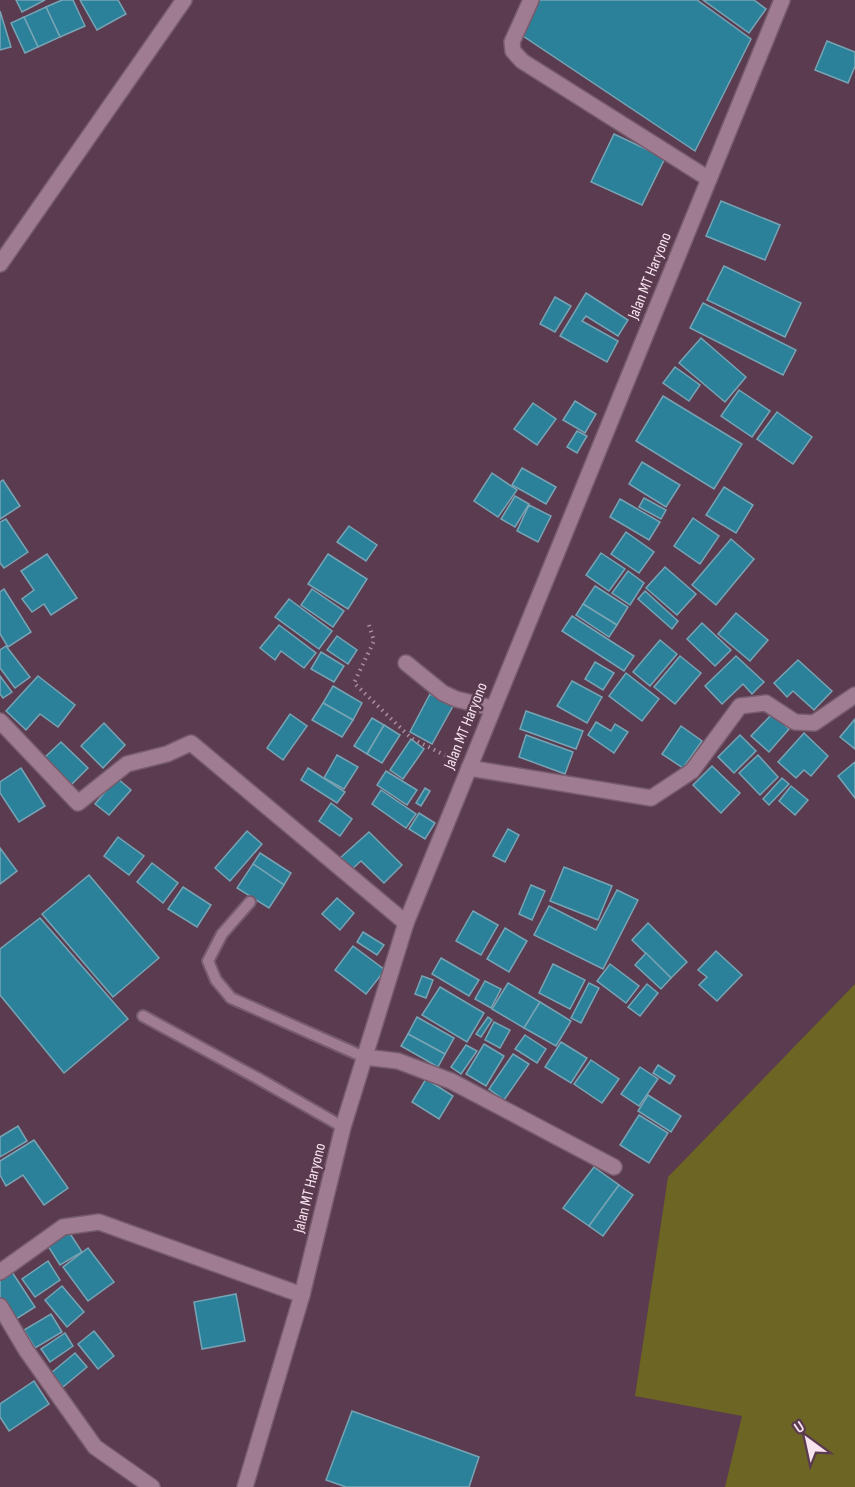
<svg xmlns="http://www.w3.org/2000/svg" width="855" height="1487" font-family="'Sofia Sans Condensed',sans-serif">
<rect width="100%" height="100%" fill="#5b3b4f"/>
<!-- green -->
<polygon fill="#6d6523" points="855,984 855,1487 725,1487 742,1416 635,1396 668,1177"/>
<!-- building -->
<g fill="#2c819a" stroke="#77a4b5" stroke-width="1.5">
<polygon points="16,0 45,0 22,12"/>
<polygon points="62,0 73,0 85,26 60,37 46,7"/>
<polygon points="80,0 118,0 126,14 97,30"/>
<polygon points="538,0 697,0 751,39 695,151 520,34"/>
<polygon points="703,0 754,0 766,9 749,33"/>
<polygon points="46,7 60,37 38,47 24,17"/>
<polygon points="0,11 11,47 0,50"/>
<polygon points="24,17 38,47 25,53 11,23"/>
<polygon points="827,41 855,52 855,66 848,83 815,70"/>
<polygon points="614,134 665,158 642,205 591,182"/>
<polygon points="721,201 780,225 765,260 706,236"/>
<polygon points="724,266 801,303 785,337 707,300"/>
<polygon points="586,293 628,320 618,336 586,316 582,321 618,341 607,362 560,336"/>
<polygon points="555,297 571,306 555,332 540,324"/>
<polygon points="703,303 796,350 783,375 690,328"/>
<polygon points="701,338 746,377 725,402 679,363"/>
<polygon points="675,367 700,385 689,401 663,383"/>
<polygon points="739,390 770,411 752,437 721,416"/>
<polygon points="663,396 742,444 714,489 636,441"/>
<polygon points="575,401 596,414 585,433 563,420"/>
<polygon points="533,403 556,419 537,445 514,429"/>
<polygon points="777,412 812,437 793,464 757,439"/>
<polygon points="577,431 587,436 577,453 567,447"/>
<polygon points="642,462 680,485 666,507 629,484"/>
<polygon points="522,468 556,487 546,504 512,485"/>
<polygon points="492,473 517,490 498,517 474,501"/>
<polygon points="3,480 20,506 0,519 0,482"/>
<polygon points="724,487 753,505 736,533 706,515"/>
<polygon points="515,496 529,504 515,527 501,519"/>
<polygon points="644,498 666,510 661,519 639,507"/>
<polygon points="620,499 660,522 649,540 610,517"/>
<polygon points="529,505 551,516 538,542 517,531"/>
<polygon points="693,518 719,536 700,564 674,546"/>
<polygon points="6,519 28,552 4,568 0,563 0,522"/>
<polygon points="349,526 377,545 366,561 337,542"/>
<polygon points="626,532 654,552 639,573 611,554"/>
<polygon points="731,539 754,559 716,605 692,585"/>
<polygon points="601,553 625,569 609,591 586,575"/>
<polygon points="47,554 77,598 51,615 44,604 32,612 22,599 34,590 21,571"/>
<polygon points="328,554 367,579 348,609 308,584"/>
<polygon points="665,567 696,594 677,615 646,588"/>
<polygon points="628,571 644,583 630,605 612,593"/>
<polygon points="595,586 628,607 617,625 583,604"/>
<polygon points="4,589 31,632 8,647 0,634 0,592"/>
<polygon points="312,589 344,611 333,627 301,605"/>
<polygon points="645,591 678,621 672,629 638,599"/>
<polygon points="289,599 332,631 319,649 275,617"/>
<polygon points="583,604 617,625 609,637 576,615"/>
<polygon points="736,613 768,640 750,661 718,634"/>
<polygon points="572,616 634,656 624,671 562,631"/>
<polygon points="702,623 731,650 715,666 687,639"/>
<polygon points="279,625 316,653 304,668 281,651 275,660 260,648"/>
<polygon points="337,636 357,650 348,664 327,650"/>
<polygon points="660,640 677,654 650,686 633,672"/>
<polygon points="6,646 30,677 15,688 0,668 0,650"/>
<polygon points="321,652 344,666 334,682 311,669"/>
<polygon points="680,656 701,673 675,704 654,687"/>
<polygon points="736,656 764,682 752,694 743,684 722,704 705,686"/>
<polygon points="798,660 832,691 814,710 793,691 787,697 774,683"/>
<polygon points="595,662 614,673 603,690 585,679"/>
<polygon points="626,673 659,699 642,721 609,696"/>
<polygon points="0,676 12,692 3,698 0,694"/>
<polygon points="38,676 75,705 58,727 40,714 26,730 6,711"/>
<polygon points="572,681 602,697 587,723 557,706"/>
<polygon points="333,686 362,703 353,720 323,703"/>
<polygon points="430,694 453,706 432,744 410,732"/>
<polygon points="323,703 353,720 342,737 312,720"/>
<polygon points="526,711 583,731 576,749 520,729"/>
<polygon points="290,714 307,726 283,760 267,748"/>
<polygon points="772,714 789,729 769,752 751,736"/>
<polygon points="372,718 384,725 367,754 354,746"/>
<polygon points="855,719 855,749 840,737"/>
<polygon points="596,722 611,731 615,724 628,732 614,753 588,735"/>
<polygon points="104,723 125,745 103,768 81,746"/>
<polygon points="384,725 400,735 382,763 367,754"/>
<polygon points="681,726 702,741 683,768 662,754"/>
<polygon points="804,733 828,756 811,776 804,770 796,778 778,762"/>
<polygon points="526,735 573,752 565,774 519,757"/>
<polygon points="740,735 756,751 734,773 718,757"/>
<polygon points="411,739 424,749 403,779 390,770"/>
<polygon points="61,742 88,768 70,786 43,759"/>
<polygon points="337,755 358,767 344,789 324,778"/>
<polygon points="758,755 778,777 760,795 739,773"/>
<polygon points="855,762 855,798 838,776"/>
<polygon points="712,766 740,793 721,813 693,785"/>
<polygon points="21,768 45,806 19,822 0,793 0,782"/>
<polygon points="308,768 345,792 337,803 301,780"/>
<polygon points="386,771 417,790 407,805 377,785"/>
<polygon points="117,778 131,790 109,815 95,804"/>
<polygon points="782,778 789,784 769,805 763,799"/>
<polygon points="791,786 808,800 795,815 779,801"/>
<polygon points="425,788 430,791 421,806 416,803"/>
<polygon points="381,790 416,814 406,828 372,804"/>
<polygon points="331,803 352,819 340,836 319,821"/>
<polygon points="419,813 435,823 425,839 409,829"/>
<polygon points="508,829 519,835 505,862 493,856"/>
<polygon points="247,831 262,844 230,881 215,868"/>
<polygon points="369,832 402,865 384,883 361,861 351,870 340,858"/>
<polygon points="118,837 144,856 129,875 104,856"/>
<polygon points="0,848 17,871 0,884"/>
<polygon points="260,853 291,873 284,885 253,864"/>
<polygon points="152,863 178,883 163,903 137,882"/>
<polygon points="253,864 284,885 269,908 237,888"/>
<polygon points="564,867 612,886 598,920 550,901"/>
<polygon points="89,875 159,958 113,997 42,914"/>
<polygon points="531,885 545,891 532,920 519,914"/>
<polygon points="183,887 211,905 197,927 168,909"/>
<polygon points="617,890 638,900 603,969 534,935 549,906 596,930"/>
<polygon points="337,898 354,913 340,930 322,914"/>
<polygon points="473,911 498,925 481,955 456,941"/>
<polygon points="40,918 128,1019 64,1073 0,995 0,949"/>
<polygon points="648,923 687,962 671,978 632,940"/>
<polygon points="505,928 527,941 509,972 487,959"/>
<polygon points="363,932 384,945 377,955 357,942"/>
<polygon points="353,946 385,970 366,994 335,970"/>
<polygon points="716,951 742,975 717,1001 699,985 707,977 698,970"/>
<polygon points="646,953 671,978 661,989 635,965"/>
<polygon points="441,958 479,980 469,996 432,974"/>
<polygon points="553,964 585,980 570,1009 539,993"/>
<polygon points="610,964 639,986 626,1003 597,981"/>
<polygon points="422,976 433,980 426,998 415,994"/>
<polygon points="485,981 501,989 491,1008 475,999"/>
<polygon points="508,983 540,1002 524,1028 492,1009"/>
<polygon points="589,983 599,988 581,1023 571,1018"/>
<polygon points="647,984 658,993 640,1016 628,1007"/>
<polygon points="440,987 484,1013 467,1042 422,1015"/>
<polygon points="540,1002 571,1021 556,1046 524,1028"/>
<polygon points="417,1017 454,1038 445,1054 408,1034"/>
<polygon points="488,1017 492,1020 481,1037 476,1034"/>
<polygon points="494,1022 510,1030 500,1048 485,1040"/>
<polygon points="408,1034 445,1054 438,1067 401,1046"/>
<polygon points="525,1035 546,1049 537,1063 515,1049"/>
<polygon points="561,1042 587,1058 571,1083 545,1067"/>
<polygon points="484,1044 504,1056 486,1086 466,1074"/>
<polygon points="466,1045 477,1051 461,1074 451,1067"/>
<polygon points="513,1054 529,1064 504,1100 489,1089"/>
<polygon points="591,1060 619,1079 602,1103 574,1084"/>
<polygon points="658,1065 675,1076 670,1084 653,1073"/>
<polygon points="640,1067 658,1079 639,1106 621,1094"/>
<polygon points="426,1079 453,1096 439,1119 412,1102"/>
<polygon points="648,1095 681,1116 671,1132 638,1111"/>
<polygon points="639,1115 668,1133 649,1163 620,1145"/>
<polygon points="18,1126 27,1141 0,1157 0,1137"/>
<polygon points="34,1140 68,1188 44,1205 23,1175 6,1186 0,1175 0,1161"/>
<polygon points="594,1167 619,1185 589,1226 563,1208"/>
<polygon points="619,1185 633,1195 603,1236 589,1226"/>
<polygon points="69,1232 82,1252 60,1265 48,1246"/>
<polygon points="88,1248 114,1282 88,1301 63,1267"/>
<polygon points="48,1261 60,1280 35,1297 22,1279"/>
<polygon points="12,1272 35,1307 13,1321 0,1301 0,1280"/>
<polygon points="62,1286 84,1312 67,1327 45,1300"/>
<polygon points="236,1294 245,1341 202,1349 194,1302"/>
<polygon points="51,1314 62,1332 35,1348 24,1330"/>
<polygon points="94,1331 114,1356 98,1369 78,1344"/>
<polygon points="65,1333 73,1346 50,1362 41,1349"/>
<polygon points="75,1353 87,1367 63,1387 51,1373"/>
<polygon points="34,1381 49,1404 9,1431 0,1417 0,1404"/>
<polygon points="352,1411 479,1457 469,1487 346,1487 326,1480"/>
</g>
<g fill="none" stroke-linecap="round" stroke-linejoin="round">
<!-- service casing -->
<g stroke="#765c6d" stroke-width="14">
<g id="service">
<polyline points="250,902 222,934 208,961 216,980 231,998 364,1057"/>
<polyline points="143,1016 259,1079 343,1127"/>
</g>
</g>
<!-- minor casing -->
<g stroke="#765c6d" stroke-width="18">
<g id="minor">
<polyline points="531,0 512,42 513,51 522,61 709,179"/>
<polyline points="0,264 184,0"/>
<polyline points="406,663 443,693 456,699 492,708"/>
<polyline points="0,721 78,803 127,764 167,754 191,743 406,923"/>
<polyline points="469,768 651,798 692,771 740,706 766,703 795,722 814,723 855,695"/>
<polyline points="364,1057 398,1061 451,1081 614,1167"/>
<polyline points="0,1272 63,1227 99,1222 302,1295"/>
<polyline points="0,1306 26,1350 95,1447 152,1487"/>
</g>
</g>
<!-- secondary casing -->
<g stroke="#765c6d" stroke-width="18">
<polyline id="secondary" points="245,1487 302,1295 343,1127 406,923 782,0"/>
</g>
<!-- path -->
<polyline stroke="#a98f9e" stroke-width="4" stroke-dasharray="1.5 4.5" stroke-linecap="butt" points="369,625 374,641 354,683 411,738 452,759"/>
<!-- service -->
<use href="#service" stroke="#a07c92" stroke-width="10"/>
<!-- minor -->
<use href="#minor" stroke="#a07c92" stroke-width="15"/>
<!-- secondary -->
<use href="#secondary" stroke="#a07c92" stroke-width="15"/>
</g>
<g text-anchor="middle" dominant-baseline="central" stroke-width="5" stroke-linejoin="round" paint-order="stroke">
<!-- street labels -->
<g font-size="16" fill="#f8e4ef" stroke="#5b3b4f">
<text transform="translate(650 276) rotate(-68)">Jalan MT Haryono</text>
<text transform="translate(466 726) rotate(-68)">Jalan MT Haryono</text>
<text transform="translate(310 1188) rotate(-76)">Jalan MT Haryono</text>
</g>
</g>
<!-- north arrow -->
<g transform="translate(807 1439) rotate(327)" stroke="#5b3b4f" stroke-width="4.5" paint-order="stroke">
<path d="M0-4.5L10 22L0 15L-10 22Z" fill="#f8e4ef"/>
<text y="-9" font-size="16" font-weight="bold" text-anchor="middle" fill="#f8e4ef">U</text>
</g>
</svg>
